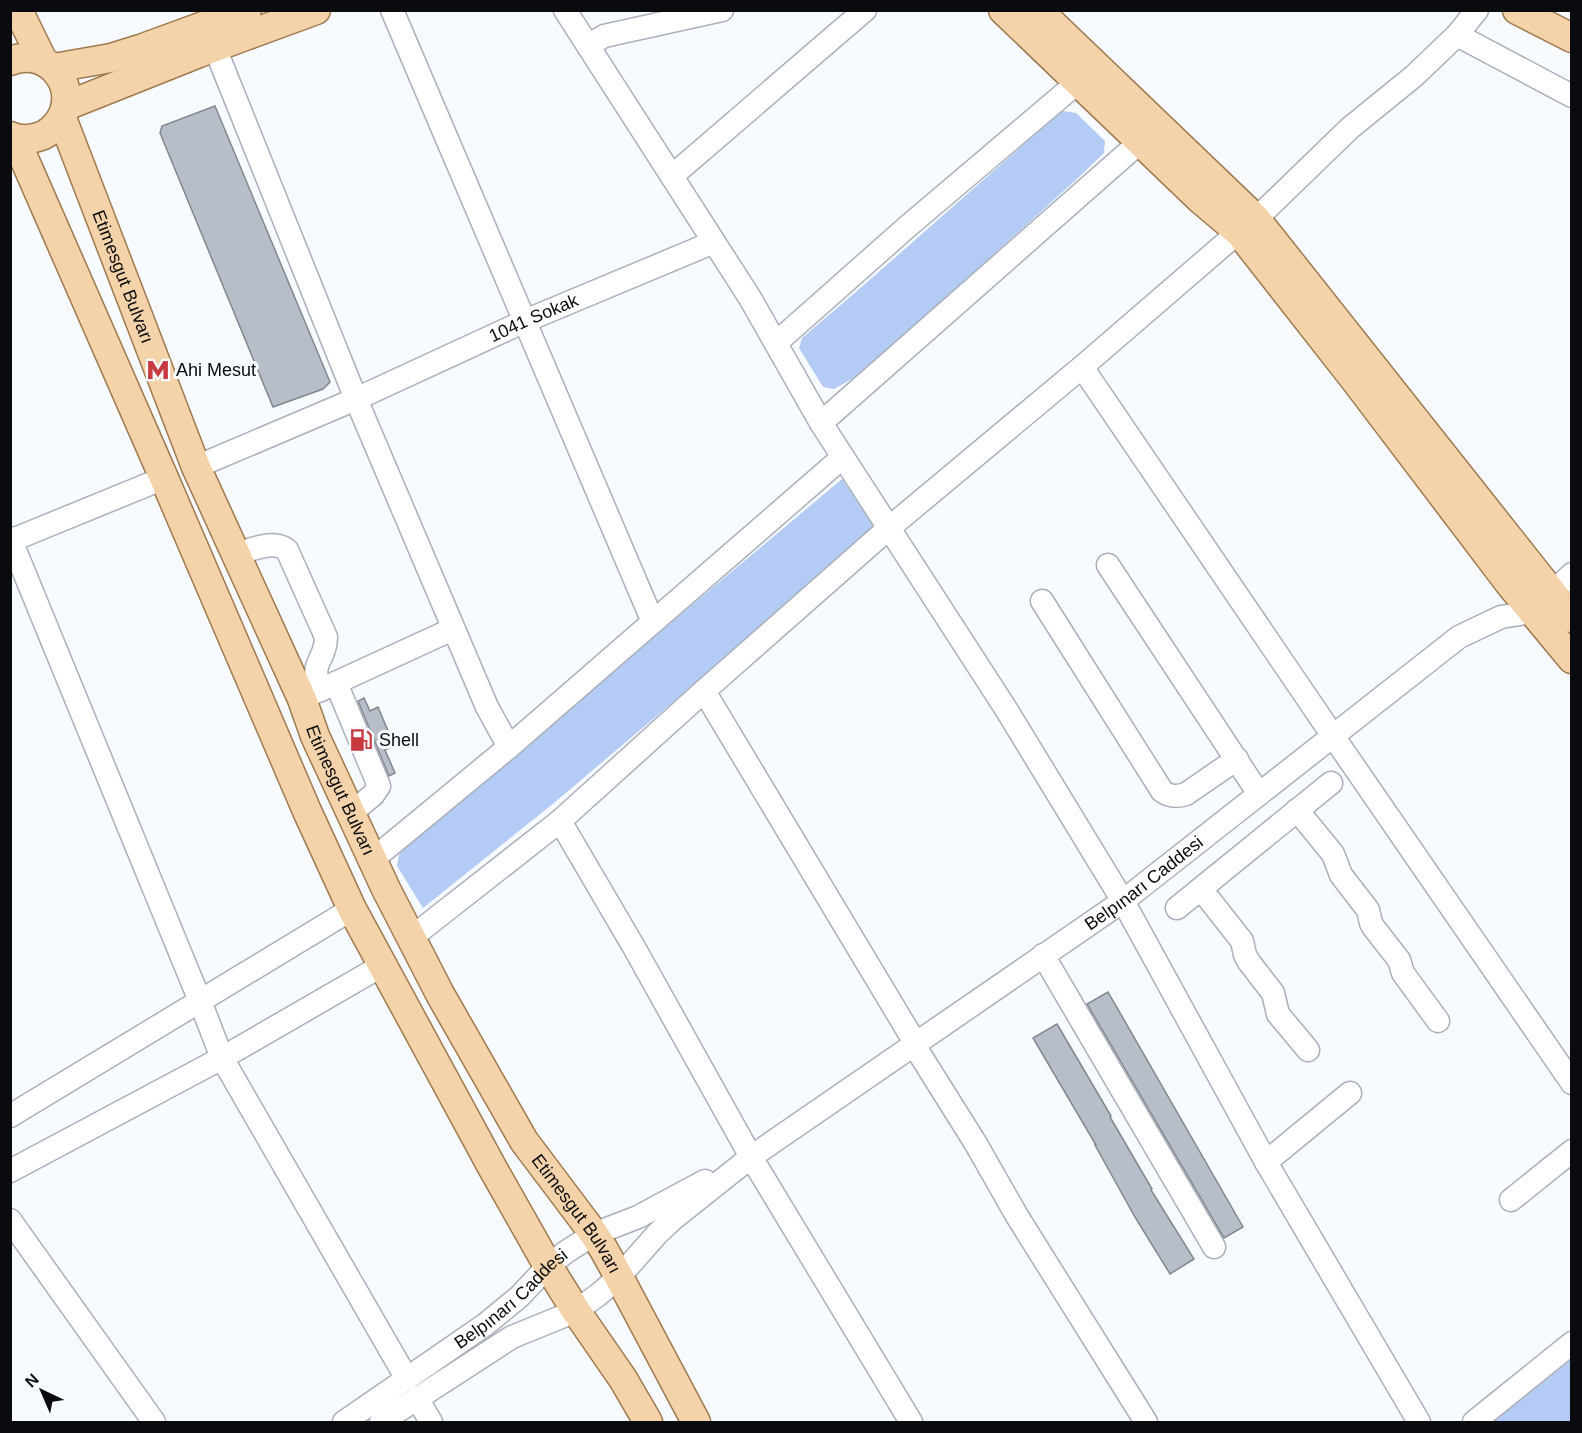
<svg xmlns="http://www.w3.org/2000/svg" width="1582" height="1433" font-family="Helvetica,sans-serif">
<rect width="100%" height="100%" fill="#f7fafe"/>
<!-- green -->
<g fill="#b4cbf6">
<polygon points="1063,111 1076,113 1105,141 1104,153 1079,177 864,372 834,389 823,387 799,348 802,338 857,291 1055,117"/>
<polygon points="842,479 876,530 554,803 423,908 397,866 399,855 405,846"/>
<polygon points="1571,1360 1571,1422 1493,1422"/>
</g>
<!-- building -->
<g fill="#b8bec8" stroke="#818791" stroke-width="1.5">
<polygon points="215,106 330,382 323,389 273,407 160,133 162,126"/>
<polygon points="364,698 370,711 378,707 394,745 385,750 395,773 389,776 358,701"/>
<polygon points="1108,992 1243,1227 1224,1238 1087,1004"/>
<polygon points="1057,1024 1111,1116 1110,1117 1152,1189 1151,1190 1194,1259 1170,1274 1135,1217 1095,1145 1096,1145 1033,1038"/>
</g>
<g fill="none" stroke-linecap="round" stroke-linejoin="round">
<!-- minor casing -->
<g stroke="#aab0ba" stroke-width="25">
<g id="minor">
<polyline points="392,10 653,622"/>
<polyline points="565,10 750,298 821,423"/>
<polyline points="1457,35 1572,96"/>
<polyline points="588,46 604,36 722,10"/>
<polyline points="215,48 356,399 487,707 509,747"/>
<polyline points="1140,142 821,423 1006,709 1123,901 1266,1162 1419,1422"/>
<polyline points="672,176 865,10"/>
<polyline points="776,343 907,227 1077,83"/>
<polyline points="1082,367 1333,736 1572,1083"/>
<path id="s1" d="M196,467L356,399L525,321L714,242"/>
<polyline points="10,538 200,1001 222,1058 407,1379"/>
<polyline points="10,541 164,478"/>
<path d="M236,554C251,550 274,539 287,550L326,637C326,662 308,661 321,690"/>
<polyline points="1108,565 1259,794"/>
<path d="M1042,601L1162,791C1170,797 1177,797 1186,794L1237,759"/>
<polyline points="336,683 379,786 373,795 351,813"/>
<polyline points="704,691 911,1036 914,1045 976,1144 1017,1216 1146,1422"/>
<polyline points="307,696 453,629"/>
<polyline points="1297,810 1333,854 1341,875 1368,910 1371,923 1374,928 1399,960 1403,973 1438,1021"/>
<polyline points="560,821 635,949 751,1157 911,1422"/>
<polyline points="372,860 509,747 843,457"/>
<polyline points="1201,889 1242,941 1245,955 1249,962 1273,993 1278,1014 1308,1050"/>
<polyline points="1177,908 1331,783"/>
<polyline points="412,937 560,821 704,691 889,528 1082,367 1235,235 1256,219 1350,128 1414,76 1457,35 1477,10"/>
<polyline points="1043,955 1214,1247"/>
<polyline points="10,1116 352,909"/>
<polyline points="1266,1162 1350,1093"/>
<polyline points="10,1171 222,1058 383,965"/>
<polyline points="1511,1200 1572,1151"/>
<polyline points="10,1220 154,1422"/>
<polyline points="417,1398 431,1422"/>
<path id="s2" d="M344,1422L486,1324L520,1296L548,1266L566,1252L594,1234L638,1217L705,1181"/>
<path id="s3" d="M381,1422L512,1337L576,1311L598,1295L619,1277L657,1234L673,1219L751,1157L1123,901L1459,637L1501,617L1532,612L1572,574"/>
<polyline points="1474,1422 1572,1343"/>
</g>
</g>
<!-- major casing -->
<g stroke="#9e7a4f" stroke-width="31">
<g id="major">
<polyline points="18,10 43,61"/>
<polyline points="1003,10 1200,199 1239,232 1355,380 1509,583 1572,659"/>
<polyline points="1038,10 1256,219 1572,618"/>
<polyline points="1517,10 1572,38"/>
<path d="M10,61C50,45 83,91 57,124C52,130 46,135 38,137C29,140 19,140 10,136"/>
<polyline points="54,68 111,58 143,48 247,10"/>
<polyline points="66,106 199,53 316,10"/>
<path id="s4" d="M62,118L196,467L302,699L315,736L386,889L440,994L524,1141L594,1234L603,1248L619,1277L696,1422"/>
<polyline points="15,138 164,478 307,811 352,909 492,1167 548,1266 576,1311 623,1379 648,1422"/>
</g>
</g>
<!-- minor -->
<use href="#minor" stroke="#fff" stroke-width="22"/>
<!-- major -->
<use href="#major" stroke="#f5d3aa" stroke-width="28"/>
</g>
<!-- icons -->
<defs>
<g id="metro-bare" transform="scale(1.8)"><path d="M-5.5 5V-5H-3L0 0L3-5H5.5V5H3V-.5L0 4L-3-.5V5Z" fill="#c93940" stroke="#f7fafe" stroke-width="2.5" paint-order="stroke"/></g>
<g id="fuel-bare" transform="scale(1.8)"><path d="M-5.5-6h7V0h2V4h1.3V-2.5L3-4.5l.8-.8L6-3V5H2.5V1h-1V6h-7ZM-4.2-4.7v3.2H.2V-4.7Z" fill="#c93940" stroke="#f7fafe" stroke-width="2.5" paint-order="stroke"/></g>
</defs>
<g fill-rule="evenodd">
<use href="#metro-bare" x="158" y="370"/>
<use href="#fuel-bare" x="361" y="740"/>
</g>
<g text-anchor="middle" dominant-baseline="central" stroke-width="6" stroke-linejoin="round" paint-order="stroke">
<!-- street labels -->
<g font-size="18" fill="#090b0f" stroke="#f7fafe">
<text stroke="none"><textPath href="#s4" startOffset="170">Etimesgut Bulvarı</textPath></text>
<text stroke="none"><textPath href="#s1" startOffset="369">1041 Sokak</textPath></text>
<text stroke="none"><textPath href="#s4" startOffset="728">Etimesgut Bulvarı</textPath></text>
<text stroke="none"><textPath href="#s3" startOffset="938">Belpınarı Caddesi</textPath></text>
<text stroke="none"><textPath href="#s4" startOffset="1214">Etimesgut Bulvarı</textPath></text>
<text stroke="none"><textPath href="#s2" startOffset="208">Belpınarı Caddesi</textPath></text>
</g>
<!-- poi labels -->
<g font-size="18" fill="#090b0f" stroke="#f7fafe" text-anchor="start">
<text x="176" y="370">Ahi Mesut</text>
<text x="379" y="740">Shell</text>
</g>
</g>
<!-- border -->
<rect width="1582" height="1433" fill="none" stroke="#090b0f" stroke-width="24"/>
<!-- north arrow -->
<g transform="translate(42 1391) rotate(316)" stroke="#f7fafe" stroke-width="4.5" paint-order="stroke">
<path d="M0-4.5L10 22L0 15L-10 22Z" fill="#090b0f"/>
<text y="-9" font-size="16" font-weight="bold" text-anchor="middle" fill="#090b0f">N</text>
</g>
</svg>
